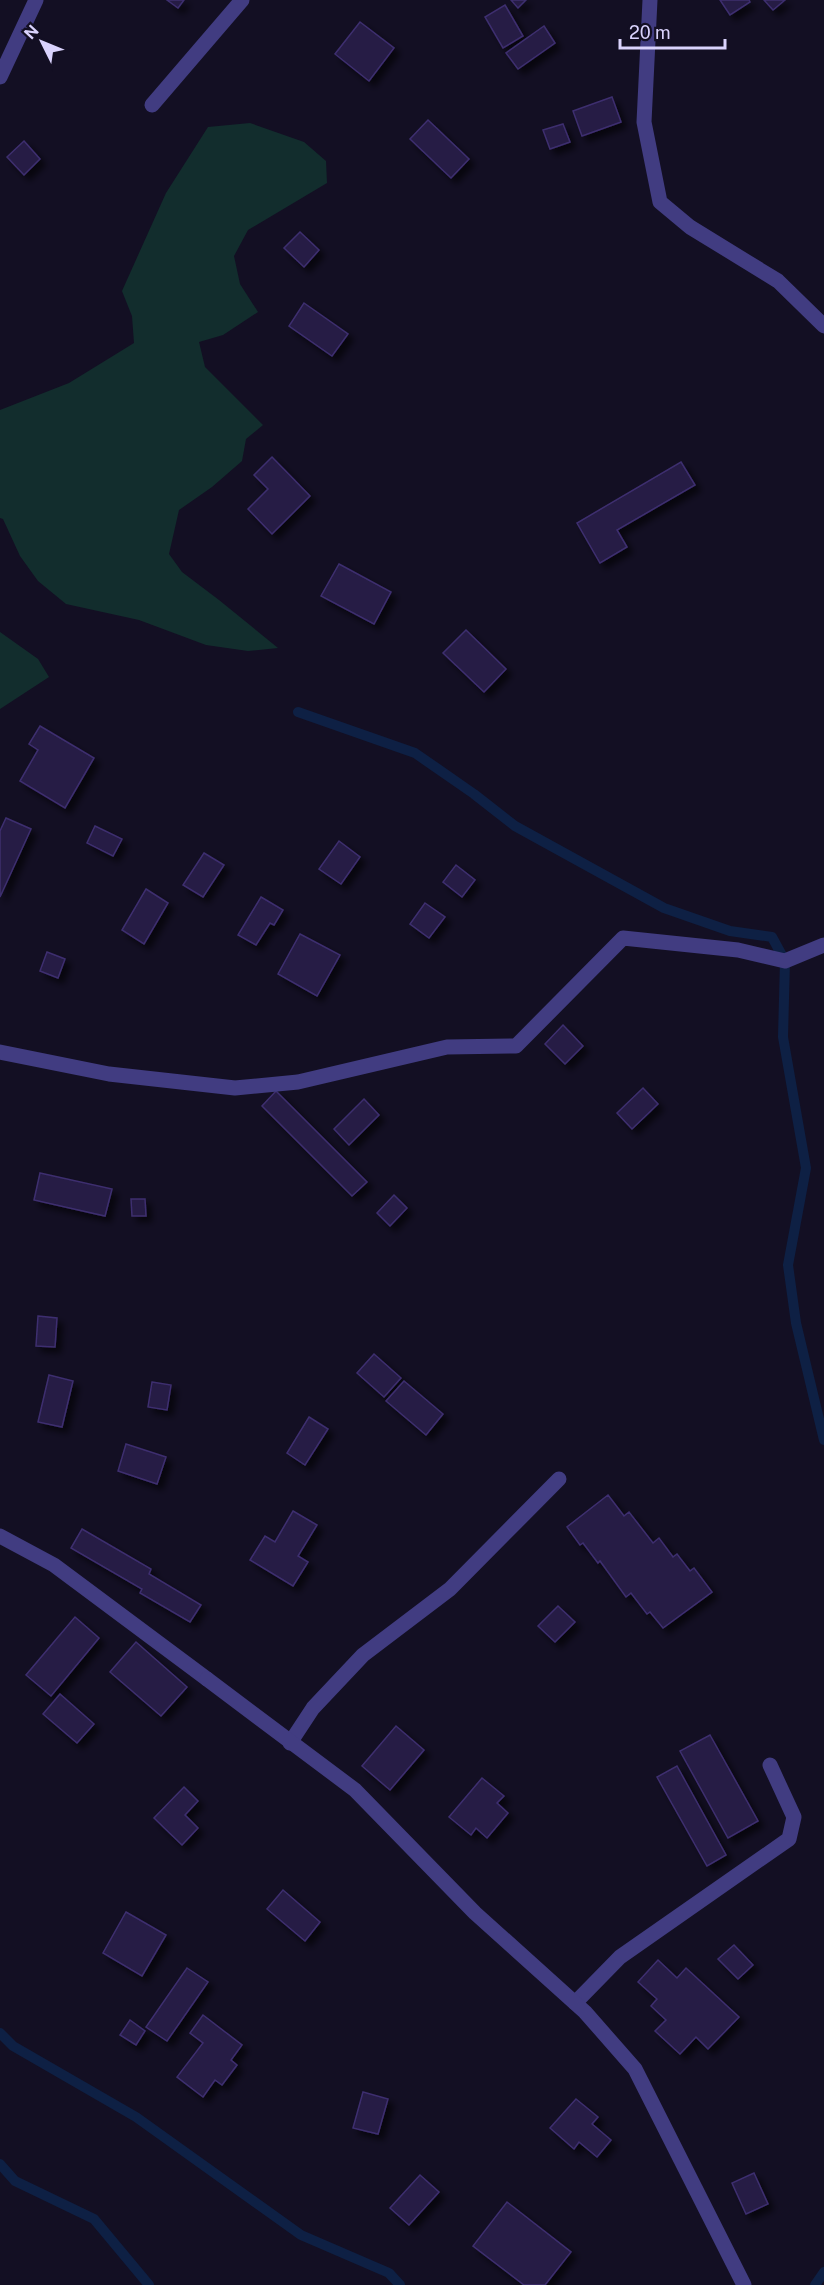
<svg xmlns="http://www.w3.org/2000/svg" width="824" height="2285" font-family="'Public Sans',sans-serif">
<defs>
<filter id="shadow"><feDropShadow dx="5.5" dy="5.5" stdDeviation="3" flood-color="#0009"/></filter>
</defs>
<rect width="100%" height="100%" fill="#130f23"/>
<!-- green -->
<g fill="#122d2d">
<polygon points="250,123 304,142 326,161 327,183 248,230 234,256 240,284 258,312 223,335 199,342 205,367 263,425 246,439 242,461 212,487 179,510 169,554 182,572 219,600 278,648 248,651 206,645 139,620 66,604 38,581 20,556 3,519 0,518 0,410 69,383 134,343 132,316 122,291 166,193 208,127"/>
<polygon points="0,632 38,659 49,677 0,709"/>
</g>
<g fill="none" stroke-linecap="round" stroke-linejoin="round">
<!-- stream -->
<g stroke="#0e2044" stroke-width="10">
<polyline points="298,712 415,753 474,794 515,826 664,908 730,931 772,937 785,961 783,1037 806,1168 788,1265 796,1323 824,1440"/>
<polyline points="0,2033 13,2046 136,2117 301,2235 389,2273 400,2285"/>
<polyline points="0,2164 15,2181 94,2219 149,2285"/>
<polyline points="815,2285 824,2272"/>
</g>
</g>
<!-- building -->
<g fill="#251c44" stroke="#3e2f6f" stroke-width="1.5" filter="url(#shadow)">
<polygon points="167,0 184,0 178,8"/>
<polygon points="511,0 526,0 518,8"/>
<polygon points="720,0 749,0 750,2 730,15"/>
<polygon points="764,0 785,0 773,10"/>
<polygon points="505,5 523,36 503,48 485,17"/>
<polygon points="360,22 394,48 369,81 335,54"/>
<polygon points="544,26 555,43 518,69 506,53"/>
<polygon points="612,97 621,122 582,136 573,111"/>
<polygon points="428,120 469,159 451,178 410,139"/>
<polygon points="563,124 570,142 550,149 543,130"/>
<polygon points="24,141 40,159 24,175 7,157"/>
<polygon points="300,232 319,250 304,267 284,248"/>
<polygon points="304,303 348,334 332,356 289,326"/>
<polygon points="272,457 310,496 272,534 248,509 268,489 254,475"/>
<polygon points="681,462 695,485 617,530 627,547 600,563 577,523"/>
<polygon points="339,564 391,592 374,624 321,596"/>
<polygon points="466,630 506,669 484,692 443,653"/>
<polygon points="40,726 94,758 65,808 20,781 38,750 29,744"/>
<polygon points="6,818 31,829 0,897 0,831"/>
<polygon points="95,826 122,839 113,856 87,843"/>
<polygon points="339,841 360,857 341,884 319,869"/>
<polygon points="204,853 224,865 203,897 183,885"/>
<polygon points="456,865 475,880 462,897 443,882"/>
<polygon points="146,889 168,903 144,944 122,930"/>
<polygon points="261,897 283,910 274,925 270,923 256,945 238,935"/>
<polygon points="425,903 445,917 429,938 410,924"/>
<polygon points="300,934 340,955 317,996 278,974"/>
<polygon points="47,952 65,959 58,978 40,971"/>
<polygon points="563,1025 583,1046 565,1064 545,1044"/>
<polygon points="643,1088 658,1104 632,1129 617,1113"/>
<polygon points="276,1091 367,1182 352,1196 262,1106"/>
<polygon points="364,1099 379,1115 349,1145 334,1129"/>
<polygon points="40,1173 112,1189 105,1216 34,1200"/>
<polygon points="394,1195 407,1208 390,1226 377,1213"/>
<polygon points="131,1199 145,1199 146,1216 132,1216"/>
<polygon points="38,1316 57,1318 55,1347 36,1346"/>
<polygon points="374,1354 401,1378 384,1397 357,1373"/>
<polygon points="49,1375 73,1381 62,1427 38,1422"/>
<polygon points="404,1381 443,1414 426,1435 386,1401"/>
<polygon points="152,1382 171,1385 167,1410 148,1407"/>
<polygon points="309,1417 328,1429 305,1465 287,1453"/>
<polygon points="126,1444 166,1457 157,1484 118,1471"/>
<polygon points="608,1495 624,1516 629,1512 653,1543 659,1538 673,1557 677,1554 690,1571 694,1568 712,1592 663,1628 650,1612 647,1614 631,1593 626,1597 600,1561 598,1563 583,1543 580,1545 567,1527"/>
<polygon points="293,1511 317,1525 298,1556 308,1562 293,1586 250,1560 265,1536 275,1542"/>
<polygon points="82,1529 151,1569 149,1574 201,1605 190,1622 140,1593 142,1589 71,1548"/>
<polygon points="558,1606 575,1622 555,1642 538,1626"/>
<polygon points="75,1617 99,1638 51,1696 26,1675"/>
<polygon points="136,1642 187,1687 161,1716 110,1672"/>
<polygon points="60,1694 94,1724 77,1743 43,1714"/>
<polygon points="396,1726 424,1750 390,1790 362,1766"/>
<polygon points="710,1735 758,1821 728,1838 680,1751"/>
<polygon points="677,1766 726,1855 707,1866 657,1777"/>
<polygon points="482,1778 504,1796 497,1803 508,1813 487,1838 476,1828 471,1835 449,1817"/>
<polygon points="184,1787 198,1801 185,1815 198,1828 182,1845 154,1818"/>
<polygon points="283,1890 320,1922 305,1941 267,1909"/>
<polygon points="126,1912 166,1935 142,1976 103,1953"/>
<polygon points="734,1945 753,1965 738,1979 718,1959"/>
<polygon points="658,1960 677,1978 686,1968 739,2017 708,2049 696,2037 680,2054 655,2031 666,2020 651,2006 657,1999 638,1982"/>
<polygon points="187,1968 208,1982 167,2041 146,2027"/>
<polygon points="203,2015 242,2045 231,2060 237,2065 222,2085 215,2080 203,2097 177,2077 203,2043 190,2033"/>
<polygon points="130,2020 145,2031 136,2045 120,2035"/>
<polygon points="363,2092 388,2099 378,2134 353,2128"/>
<polygon points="576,2099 598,2117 592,2124 611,2140 597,2157 579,2142 574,2149 550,2128"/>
<polygon points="754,2173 768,2204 746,2214 732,2183"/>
<polygon points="420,2175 439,2192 409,2225 390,2208"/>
<polygon points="507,2202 571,2252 545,2285 524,2285 473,2246"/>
</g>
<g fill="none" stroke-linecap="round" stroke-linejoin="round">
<!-- service -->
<g stroke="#413c81" stroke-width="15">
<polyline points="152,105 242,0"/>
<polyline points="0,1052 109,1074 235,1088 298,1082 447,1047 516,1046 623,938 738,950 785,961 824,945"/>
<polyline points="0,1536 54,1565 207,1679"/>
<polyline points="290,1743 313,1708 363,1655 450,1589 559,1479"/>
<polyline points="575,2003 620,1957 789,1839 794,1817 770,1765"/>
</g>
<!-- minor -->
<g stroke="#413c81" stroke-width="15">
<polyline points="650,0 644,122 660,202 690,227 778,281 824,326"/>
<polyline points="0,77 36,0"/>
<polyline points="207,1679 355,1790 475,1913 585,2012 635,2069 744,2285"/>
</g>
</g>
<!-- north arrow -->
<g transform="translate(42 42) rotate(313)" stroke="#130f23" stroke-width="4.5" paint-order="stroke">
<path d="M0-4.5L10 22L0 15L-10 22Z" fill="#dad3fd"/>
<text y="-9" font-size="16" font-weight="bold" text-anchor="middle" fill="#dad3fd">N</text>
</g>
<!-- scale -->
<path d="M620 39v9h105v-9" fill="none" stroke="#dad3fd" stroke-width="3"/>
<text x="629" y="39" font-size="18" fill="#dad3fd" stroke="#130f23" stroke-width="4.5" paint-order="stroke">20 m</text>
</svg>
